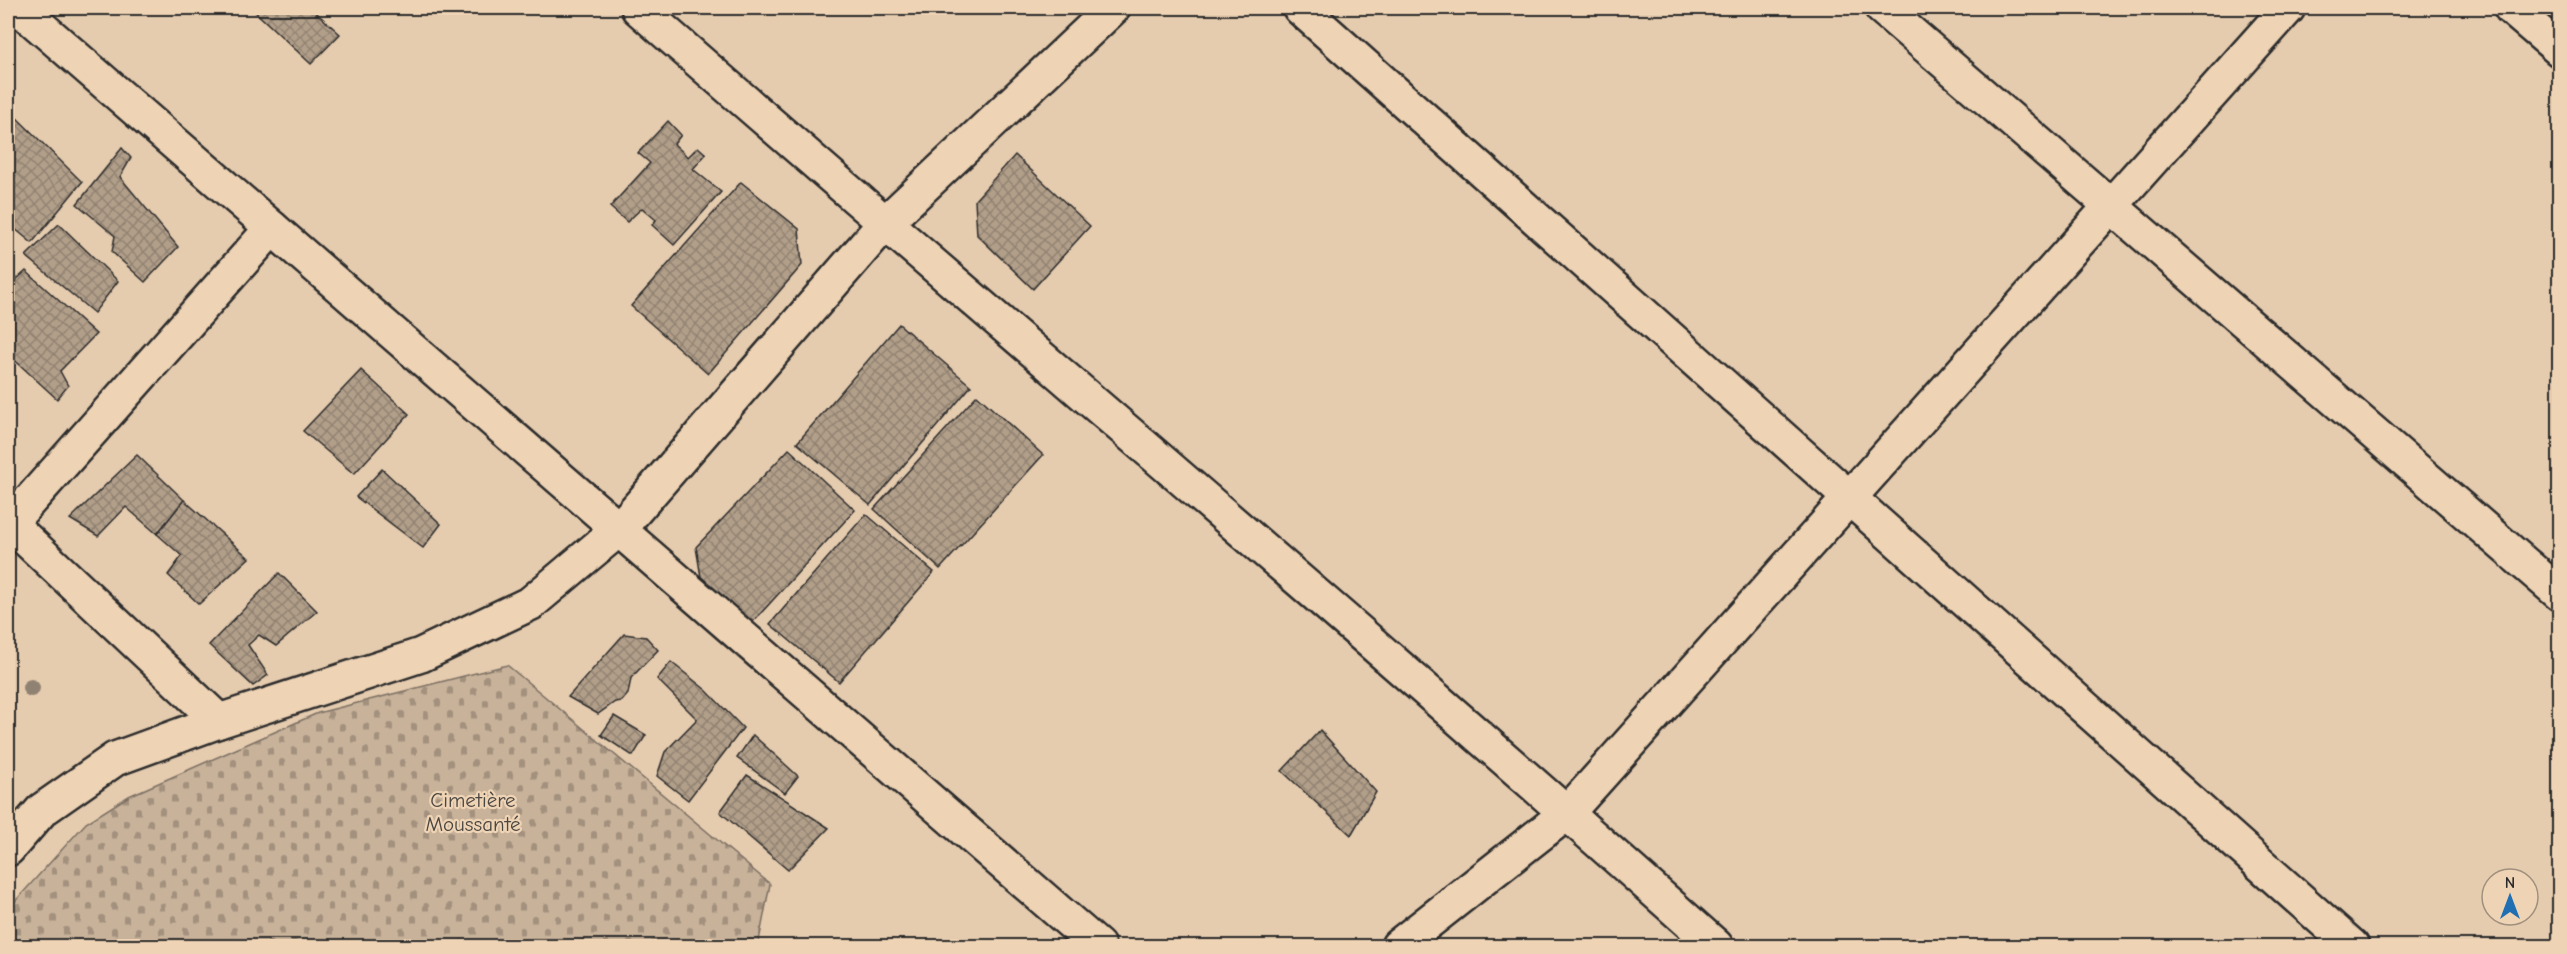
<svg xmlns="http://www.w3.org/2000/svg" width="2567" height="954" font-family="'Comic Neue',sans-serif">
<defs>
<pattern id="cemetery-stones" width="16" height="16" patternUnits="userSpaceOnUse" patternTransform="scale(1.5)"><rect width="16" height="16" fill="#c8b29a"/><path d="M2 7V4a2 2 0 0 1 4 0v3zM10 15v-3a2 2 0 0 1 4 0v3z" fill="#a3917e"/></pattern>
<pattern id="building-cross-hatch" width="8" height="8" patternUnits="userSpaceOnUse" patternTransform="scale(1.5)"><rect width="8" height="8" fill="#b29f8a"/><path d="M0 0l8 8M0 8l8-8" fill="none" stroke="#918271"/></pattern>
</defs>
<rect width="100%" height="100%" fill="#e6ccaf"/>
<filter id="ink" filterUnits="userSpaceOnUse"><feTurbulence type="fractalNoise" baseFrequency=".0167" numOctaves="2"/><feDisplacementMap in="SourceGraphic" scale="12" xChannelSelector="R" yChannelSelector="G"/><feConvolveMatrix kernelMatrix="1 2 1 2 8 2 1 2 1" color-interpolation-filters="sRGB"/></filter>
<g filter="url(#ink)">
<!-- cemetery -->
<polygon fill="url(#cemetery-stones)" stroke="#7a6e62" stroke-width="1.5" points="507,665 770,884 758,946 8,946 8,909 86,823 129,796 318,713"/>
<!-- building -->
<g fill="url(#building-cross-hatch)" stroke="#2b2b2b" stroke-width="1.5">
<polygon points="251,8 311,8 340,34 311,64"/>
<polygon points="15,116 82,182 32,243 8,223 8,124"/>
<polygon points="668,121 681,135 674,144 688,157 698,147 706,154 693,169 721,192 674,245 652,225 656,220 642,208 627,222 610,207 650,163 638,153"/>
<polygon points="122,148 131,158 120,177 178,247 145,282 112,252 115,236 77,204"/>
<polygon points="1015,155 1090,226 1033,289 977,235 975,200"/>
<polygon points="741,182 799,229 802,265 708,374 631,306"/>
<polygon points="59,224 118,281 94,313 26,256"/>
<polygon points="26,271 96,334 60,371 68,386 57,399 8,354 8,287"/>
<polygon points="899,324 971,386 870,505 797,443"/>
<polygon points="361,370 409,414 354,474 303,431"/>
<polygon points="977,395 1043,455 940,569 874,509"/>
<polygon points="789,449 855,510 750,625 701,577 696,547"/>
<polygon points="137,455 184,500 157,534 126,507 98,536 70,519"/>
<polygon points="382,469 441,524 423,548 356,497"/>
<polygon points="184,500 249,558 199,604 168,575 182,556 157,534"/>
<polygon points="866,514 934,572 839,682 770,624"/>
<polygon points="279,573 317,611 276,646 259,635 248,645 268,675 253,686 209,645"/>
<polygon points="624,634 646,637 658,650 631,678 628,694 622,701 615,702 598,714 568,697"/>
<polygon points="671,662 706,690 743,728 688,800 657,776 665,752 697,719 657,679"/>
<polygon points="614,716 646,735 633,756 601,735"/>
<polygon points="1320,730 1376,792 1351,835 1282,771"/>
<polygon points="753,735 798,776 785,793 737,758"/>
<polygon points="747,775 829,828 788,870 720,812"/>
</g>
<g fill="none" stroke-linecap="round" stroke-linejoin="round">
<!-- street casing -->
<g stroke="#2b2b2b" stroke-width="38">
<g id="street">
<polyline points="19,8 1098,946"/>
<path d="M638,8C996,322 1361,628 1716,946"/>
<polyline points="1300,8 2352,946"/>
<polyline points="1882,8 2560,594"/>
<polyline points="2511,8 2560,50"/>
<polyline points="8,522 219,721"/>
<polyline points="8,525 272,228"/>
<polyline points="8,849 42,810 115,759 219,721 421,655 531,603 619,529 884,224 1113,8"/>
<polyline points="1398,946 1567,813 2288,8"/>
</g>
</g>
<!-- street -->
<use href="#street" stroke="#eed3b5" stroke-width="33"/>
</g>
<!-- trees -->
<circle fill="#908272" cx="31" cy="688" r="9"/>
</g>
<g text-anchor="middle" dominant-baseline="central" stroke-width="4.5" stroke-linejoin="round" paint-order="stroke">
<!-- park labels -->
<g font-size="21" fill="#4a4641" stroke="#eed3b5">
<text x="473" y="800">Cimetière<tspan x="473" dy="24">Moussanté</tspan></text>
</g>
</g>
<!-- margin -->
<rect width="2567" height="954" fill="none" stroke="#eed3b5" stroke-width="30"/>
<rect x="15" y="15" width="2537" height="924" fill="none" stroke="#2b2b2b" stroke-width="2" filter="url(#ink)"/>
<!-- north arrow -->
<g transform="translate(2510 897)"><circle r="28" fill="#eed3b5" stroke="#a0907e" stroke-width="1.5"/>
<path d="M0-4.5L10 22L0 15L-10 22Z" fill="#1f6fb2"/>
<text y="-9" font-size="16" font-weight="bold" text-anchor="middle" fill="#2b2b2b">N</text>
</g>
</svg>
